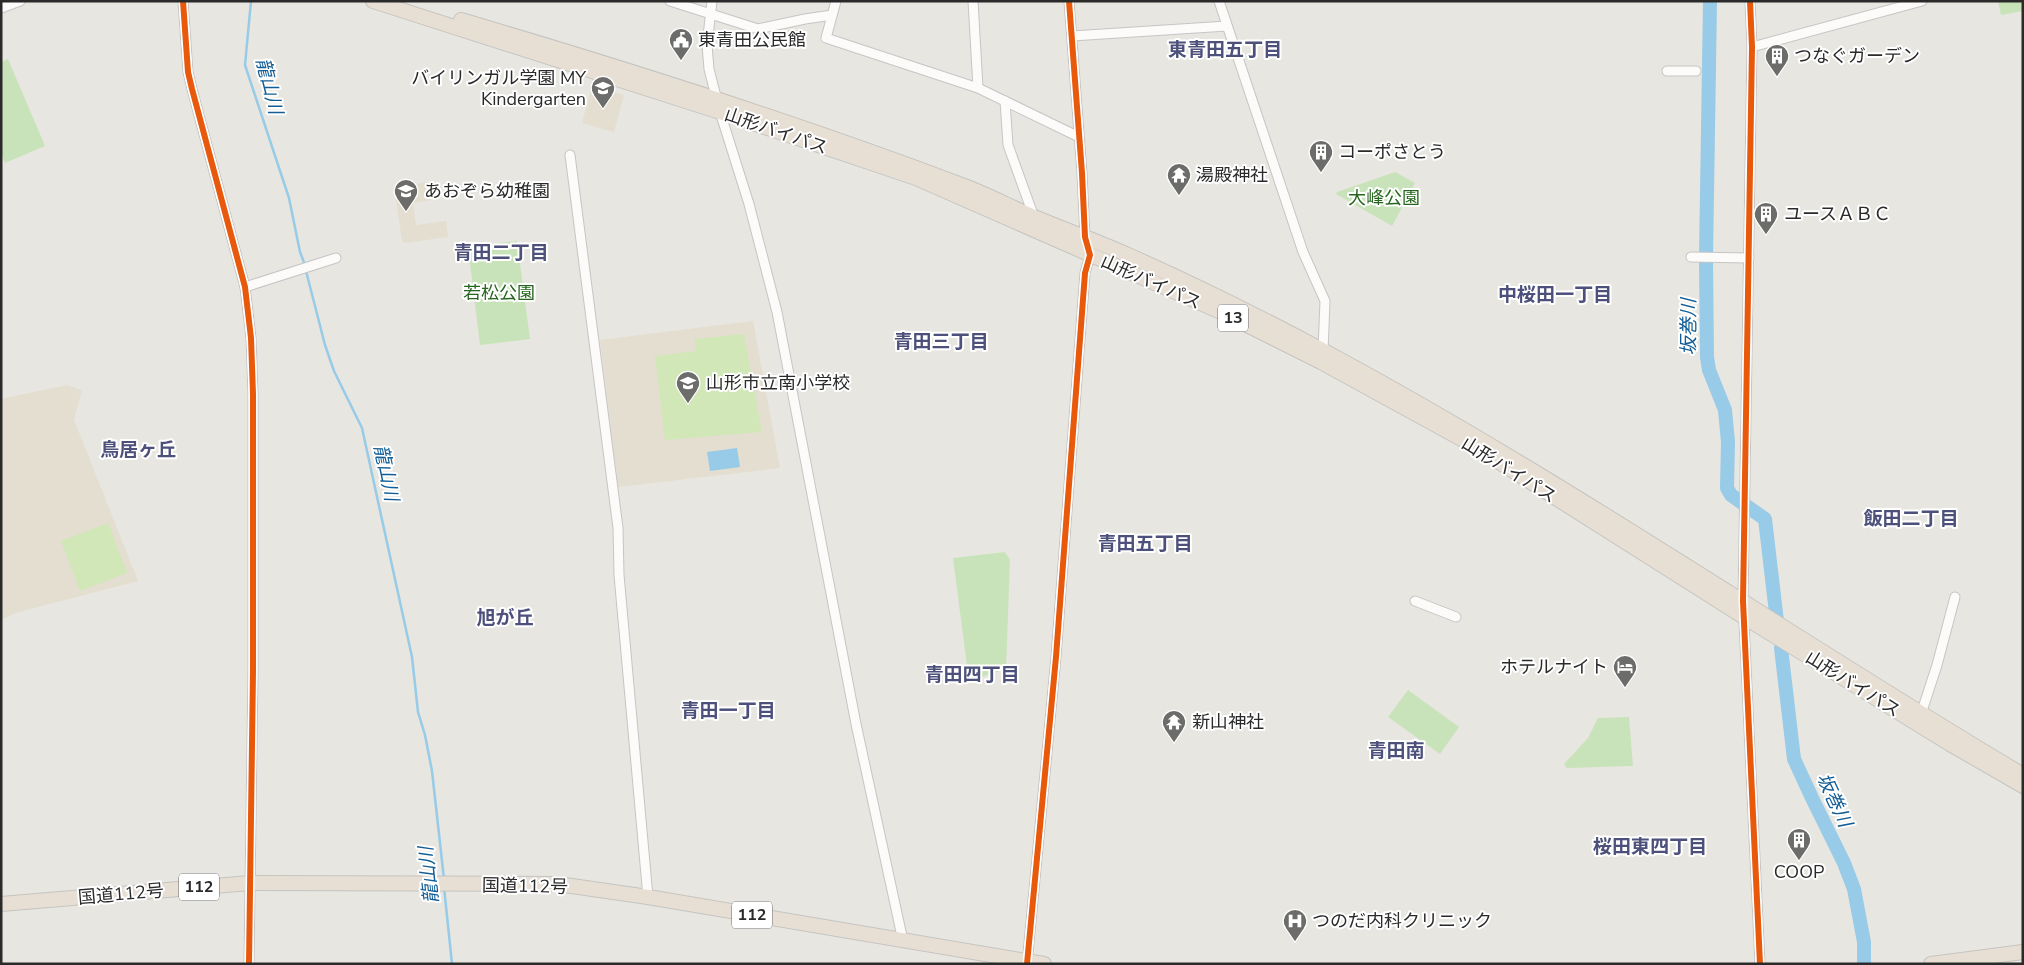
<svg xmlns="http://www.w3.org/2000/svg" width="2024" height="965" font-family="'Nunito Sans','Noto Sans JP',sans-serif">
<rect width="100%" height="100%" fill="#e8e6e0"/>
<!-- education -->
<g fill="#e3decf">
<polygon points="592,86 624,95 614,132 582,123"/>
<polygon points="429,182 434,186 436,192 430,200 413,203 416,225 446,221 448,237 406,243 402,241 394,187"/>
<polygon points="753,321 780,468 618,487 600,340"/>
<polygon points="67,385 82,390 74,420 138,581 15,613 1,620 1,399"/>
</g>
<!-- park -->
<g fill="#c8e3ba">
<polygon points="1998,1 2023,1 2023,11 2001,15"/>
<polygon points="8,59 45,146 5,163 1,154 1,62"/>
<polygon points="1395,172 1415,183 1392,226 1336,194 1337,192"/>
<polygon points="517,241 530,339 480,345 468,247"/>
<polygon points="1005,552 1010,560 1006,669 969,681 953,558"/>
<polygon points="1408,690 1459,727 1440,754 1388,717"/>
<polygon points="1629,717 1633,766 1567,768 1564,764 1588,738 1598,718"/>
</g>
<!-- pitch -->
<g fill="#d1e7b8">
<polygon points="744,334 762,432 665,440 655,356 696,351 695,339"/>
<polygon points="108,523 127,573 80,591 61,541"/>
</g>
<!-- water -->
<polygon fill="#97cbe7" points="737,448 740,467 710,471 707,452"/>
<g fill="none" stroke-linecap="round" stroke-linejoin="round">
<!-- stream -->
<g stroke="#97cbe7" stroke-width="2.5">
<polyline points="251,1 245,65 289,198 300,252 305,265"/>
<polyline points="306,271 325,345 334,371 362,428 412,657 418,712 425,735 432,771 444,879"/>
<polyline points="444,887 452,964"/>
</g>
<!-- river -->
<g stroke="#97cbe7" stroke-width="14">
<polyline points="1710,1 1706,258 1707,357 1709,370 1725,410 1728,442 1727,488 1731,495 1765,519 1778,630"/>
<polyline points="1781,648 1794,759 1812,798 1844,863 1854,889 1864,942 1864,964"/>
</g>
<!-- minor casing -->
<g stroke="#c6c5c5" stroke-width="11">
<g id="minor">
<polyline points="183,1 188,72 192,89 245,287 251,338 253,394 253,671 249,964"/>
<polyline points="670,1 758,29 805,19 832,15"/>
<polyline points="712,1 707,45 709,69 720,112 749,204 777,312 856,724 903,941"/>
<polyline points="836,1 826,38 978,88 1079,137"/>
<polyline points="973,1 978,88"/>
<polyline points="1219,1 1303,252 1325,301 1323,351"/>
<polyline points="1750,1 1752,47 1743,601 1760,964"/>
<polyline points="1,8 20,1"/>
<polyline points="1072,36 1227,26"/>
<polyline points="1752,47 1922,1"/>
<polyline points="1667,71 1696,71"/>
<polyline points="1005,101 1008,145 1034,217"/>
<polyline points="570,155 618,528 619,575 648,897"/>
<polyline points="1691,257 1749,258"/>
<polyline points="245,287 336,258"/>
<polyline points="1415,601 1456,617"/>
<polyline points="1921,714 1937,665 1955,597"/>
<polyline points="1027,964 1056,657 1085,273 1090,255 1085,237 1082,173 1069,1"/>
</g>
</g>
<!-- highway casing -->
<g stroke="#c4c4c1" stroke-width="16">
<g id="highway">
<polyline points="373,1 720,112 916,178 1221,312 1321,362 1469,443 1744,617 1950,744 2023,786"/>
<path d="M461,20C631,70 801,124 967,187C991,196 1014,209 1039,219C1068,231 1099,242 1128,255C1194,284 1260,317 1324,351C1563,479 1786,634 2018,772"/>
<polyline points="1,904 250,883 558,884 648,897 1044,964"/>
<polyline points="1931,964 2023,952"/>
</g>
</g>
<!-- minor -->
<use href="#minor" stroke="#fcfbfa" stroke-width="9"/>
<!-- highway -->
<use href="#highway" stroke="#e8dfd4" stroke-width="14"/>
<!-- cycleway casing -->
<g stroke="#fff" stroke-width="9">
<g id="cycleway">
<polyline points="183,1 188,72 192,89 245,287 251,338 253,394 253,671 249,964"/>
<polyline points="1750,1 1752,47 1743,601 1760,964"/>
<polyline points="1027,964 1056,657 1085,273 1090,255 1085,237 1082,173 1069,1"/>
</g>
</g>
<!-- cycleway -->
<use href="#cycleway" stroke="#e8590c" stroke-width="6"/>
</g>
<!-- icons -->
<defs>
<g id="civic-pin" transform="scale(1.25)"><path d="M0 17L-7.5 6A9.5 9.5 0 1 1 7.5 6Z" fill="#6c6c6a" stroke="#fff"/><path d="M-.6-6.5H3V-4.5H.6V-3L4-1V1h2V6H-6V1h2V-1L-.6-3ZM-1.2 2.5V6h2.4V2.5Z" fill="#fff"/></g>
<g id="building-pin" transform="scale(1.25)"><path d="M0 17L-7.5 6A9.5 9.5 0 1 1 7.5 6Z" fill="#6c6c6a" stroke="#fff"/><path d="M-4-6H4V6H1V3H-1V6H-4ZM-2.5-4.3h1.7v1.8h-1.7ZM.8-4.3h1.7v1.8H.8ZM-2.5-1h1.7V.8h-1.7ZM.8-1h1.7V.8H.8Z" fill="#fff"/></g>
<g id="school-pin" transform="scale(1.25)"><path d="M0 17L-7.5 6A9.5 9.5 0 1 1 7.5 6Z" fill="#6c6c6a" stroke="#fff"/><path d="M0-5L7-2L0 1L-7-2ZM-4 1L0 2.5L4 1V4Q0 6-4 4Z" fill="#fff"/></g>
<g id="temple-pin" transform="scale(1.25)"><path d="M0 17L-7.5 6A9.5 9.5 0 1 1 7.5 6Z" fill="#6c6c6a" stroke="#fff"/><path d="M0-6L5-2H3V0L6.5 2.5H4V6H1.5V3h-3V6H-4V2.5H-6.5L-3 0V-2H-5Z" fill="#fff"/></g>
<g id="hotel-pin" transform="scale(1.25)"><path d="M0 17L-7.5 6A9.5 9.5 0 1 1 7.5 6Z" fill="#6c6c6a" stroke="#fff"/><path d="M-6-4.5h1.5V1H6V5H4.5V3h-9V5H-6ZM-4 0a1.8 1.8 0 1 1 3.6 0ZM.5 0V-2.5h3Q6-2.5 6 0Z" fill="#fff"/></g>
<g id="hospital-pin" transform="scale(1.25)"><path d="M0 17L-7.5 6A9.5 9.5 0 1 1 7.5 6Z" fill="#6c6c6a" stroke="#fff"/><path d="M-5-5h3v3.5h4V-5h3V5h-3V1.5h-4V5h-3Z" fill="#fff"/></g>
</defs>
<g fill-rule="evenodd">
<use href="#civic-pin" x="681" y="40"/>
<use href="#building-pin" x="1777" y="56"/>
<use href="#school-pin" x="603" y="88"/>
<use href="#building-pin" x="1321" y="152"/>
<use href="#temple-pin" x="1179" y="175"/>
<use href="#school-pin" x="406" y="191"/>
<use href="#building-pin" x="1766" y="214"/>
<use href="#school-pin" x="688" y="383"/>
<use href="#hotel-pin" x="1625" y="667"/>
<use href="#temple-pin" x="1174" y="722"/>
<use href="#building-pin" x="1799" y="840"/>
<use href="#hospital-pin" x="1295" y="921"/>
</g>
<g text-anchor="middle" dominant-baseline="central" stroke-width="4" stroke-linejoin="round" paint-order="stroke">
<!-- shield labels -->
<g fill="#fff" stroke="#6a6a6a" stroke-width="1">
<rect x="1218" y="304.5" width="30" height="27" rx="4"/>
<rect x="179" y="873.5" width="40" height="27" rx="4"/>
<rect x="732" y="901.5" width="40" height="27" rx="4"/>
</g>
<g font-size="16" font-weight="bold" fill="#2a2a2a">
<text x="1233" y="318">13</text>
<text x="199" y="887">112</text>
<text x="752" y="915">112</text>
</g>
<!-- poi labels -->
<g font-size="18" fill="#2a2a2a" stroke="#fff" text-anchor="start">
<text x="698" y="40">東青田公民館</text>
<text x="1794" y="56">つなぐガーデン</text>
<text x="586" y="78" text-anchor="end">バイリンガル学園 MY<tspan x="586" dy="21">Kindergarten</tspan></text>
<text x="1338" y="152">コーポさとう</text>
<text x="1196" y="175">湯殿神社</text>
<text x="424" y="191">あおぞら幼稚園</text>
<text x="1784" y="214">ユースＡＢＣ</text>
<text x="706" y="383">山形市立南小学校</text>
<text x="1608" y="667" text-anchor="end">ホテルナイト</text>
<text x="1192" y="722">新山神社</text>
<text x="1799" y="872" text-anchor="middle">COOP</text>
<text x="1312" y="921">つのだ内科クリニック</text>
</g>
<!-- street labels -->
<g font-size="18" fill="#2a2a2a" stroke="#fff">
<text transform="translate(776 131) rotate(19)">山形バイパス</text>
<text transform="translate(1151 282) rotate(24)">山形バイパス</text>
<text transform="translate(1509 470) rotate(32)">山形バイパス</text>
<text transform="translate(1853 684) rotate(32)">山形バイパス</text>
<text transform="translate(525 886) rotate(1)">国道112号</text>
<text transform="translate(121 894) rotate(-5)">国道112号</text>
</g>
<!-- park labels -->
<g font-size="18" fill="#25651d" stroke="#fff">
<text x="1384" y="198">大峰公園</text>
<text x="499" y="293">若松公園</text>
</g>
<!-- neighbourhood labels -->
<g font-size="19" font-weight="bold" fill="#4c507a" stroke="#fff">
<text x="1225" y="50">東青田五丁目</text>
<text x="501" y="253">青田二丁目</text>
<text x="1555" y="295">中桜田一丁目</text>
<text x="941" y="342">青田三丁目</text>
<text x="138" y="450">鳥居ヶ丘</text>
<text x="1911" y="519">飯田二丁目</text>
<text x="1145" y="544">青田五丁目</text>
<text x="505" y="618">旭が丘</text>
<text x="972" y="675">青田四丁目</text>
<text x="728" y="711">青田一丁目</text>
<text x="1396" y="751">青田南</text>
<text x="1650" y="847">桜田東四丁目</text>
</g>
<!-- water labels -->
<g font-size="19" font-style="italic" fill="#125d96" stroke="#fff">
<text transform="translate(269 86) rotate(76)">龍山川</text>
<text transform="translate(1689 327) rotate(-90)">坂巻川</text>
<text transform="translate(386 473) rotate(78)">龍山川</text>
<text transform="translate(1834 800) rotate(65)">坂巻川</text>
<text transform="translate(429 875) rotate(-96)">龍山川</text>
</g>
</g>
<!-- border -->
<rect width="2024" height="965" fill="none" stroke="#2a2a2a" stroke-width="5"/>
</svg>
